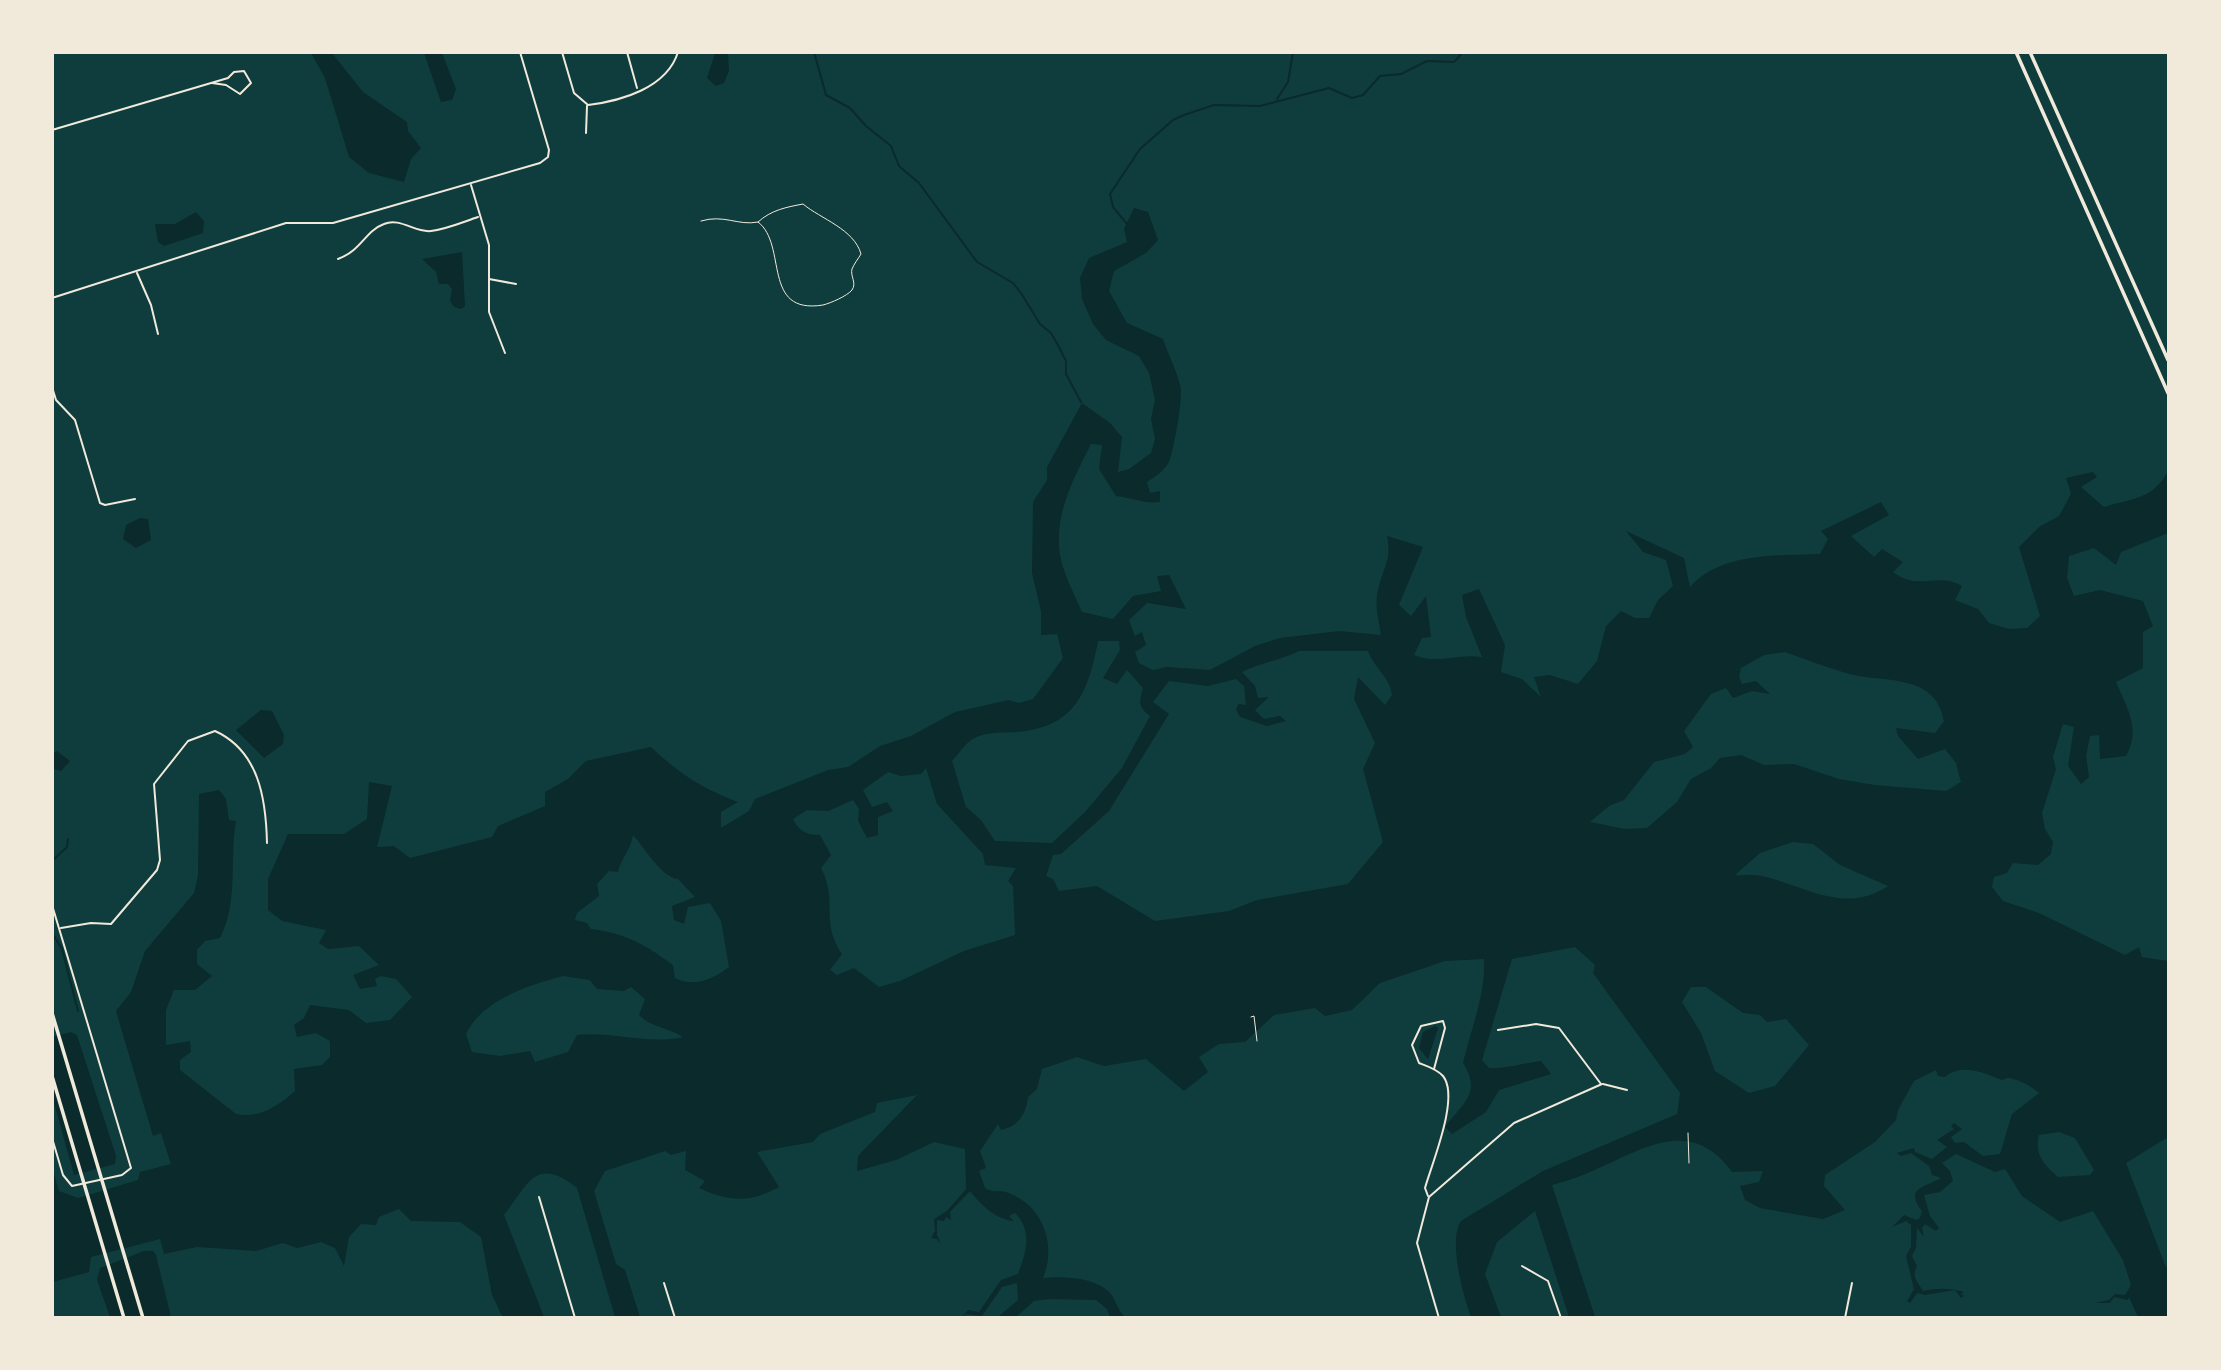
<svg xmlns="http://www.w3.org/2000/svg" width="2221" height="1370" font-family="Literata,serif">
<rect width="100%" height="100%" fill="#0f3d3e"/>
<!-- water -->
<g fill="#0a2a2b" fill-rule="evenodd">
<polygon points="311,53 332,53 363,92 407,122 408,131 421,148 411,159 404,182 369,173 349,157 325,78"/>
<polygon points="424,53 442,53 456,89 452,100 441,102"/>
<polygon points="715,53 728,54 729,71 724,83 716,86 707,78"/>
<path d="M1134,208L1148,212L1158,240L1146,253L1114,271L1109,291L1127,323L1163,339C1168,354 1176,369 1180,385C1184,395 1174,447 1170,459C1166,470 1156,476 1147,482L1150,493L1160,491V502C1144,504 1133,498 1116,496L1099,469L1102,445L1091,444C1076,474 1057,508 1059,544C1059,566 1073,591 1082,612L1113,619L1133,596L1161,591L1157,576L1169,575L1186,609L1147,603L1129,620L1135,636L1142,632L1146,645L1135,652L1139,663L1153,670L1167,667L1210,670L1255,646L1280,638L1339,631L1381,635C1379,620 1374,606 1378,590C1383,567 1392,561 1387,536L1423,547L1399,605L1411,616L1426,596L1431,637L1422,638L1414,655C1440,665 1455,653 1482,657L1466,617L1462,595L1479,589L1505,645L1501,672L1522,679L1541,697L1534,677L1550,675L1578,684L1597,661L1606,626L1621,611L1635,618H1649L1658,600L1673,586L1666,560L1643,552L1626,531L1684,558L1690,587C1721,552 1777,556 1820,554L1828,539L1821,531L1881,502L1889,515L1851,536L1874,557L1882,549L1903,562L1893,572C1919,592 1938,571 1962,586L1955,600L1978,609L1989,623L2009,629L2027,628L2040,616L2019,547L2039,527L2059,516L2071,494L2066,478L2093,472L2097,477L2081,487L2104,507C2132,498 2153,500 2168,471V533L2121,552L2116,565L2094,548L2069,556L2067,578L2074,596L2100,590L2143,601L2153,626L2143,632V668L2116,682C2127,708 2141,729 2126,756L2100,759L2099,735L2090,736L2086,756L2089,777L2081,784L2068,766L2074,727L2063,724L2053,757L2056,769L2042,813L2045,829L2053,842L2051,854L2038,865L2013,863L2007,873L1994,877L1992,887L2003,901L2039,913L2125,955L2139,947L2142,957L2168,961V1137L2126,1163L2165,1265L2168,1268V1317H2138L2129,1297L2128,1300L2114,1297L2110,1303H2095L2109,1300L2115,1294L2125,1295L2131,1285L2123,1260L2093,1211L2060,1222L2022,1196L2005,1169L1995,1172L1956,1154L1942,1163L1950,1171L1953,1181L1940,1192L1924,1195L1930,1216L1939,1228L1936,1231L1925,1224L1922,1228L1924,1237L1917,1228L1916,1248L1912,1256L1917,1266C1911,1277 1918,1282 1923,1291C1937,1288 1950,1288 1964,1292L1961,1294L1964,1296L1961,1298L1955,1290L1925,1295L1917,1293L1910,1303L1907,1301L1914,1289L1906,1256L1911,1247V1225L1906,1221L1892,1227L1904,1215L1916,1220L1920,1218L1922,1211C1903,1187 1927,1187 1941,1178L1932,1175L1929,1166L1911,1153L1901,1156L1897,1153L1914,1148L1915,1152L1932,1159L1947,1147L1937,1140L1954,1129L1951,1126L1954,1123L1962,1129L1951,1137L1955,1143L1964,1142L1983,1156L2000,1154L2012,1114L2039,1093C2031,1086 2020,1080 2009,1078C2004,1078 2004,1081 1999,1079C1981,1071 1959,1064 1945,1077L1938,1076L1936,1070L1914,1081L1898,1110L1896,1120L1875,1142L1825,1175L1824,1186L1845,1210L1823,1219L1760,1208L1745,1200L1740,1186L1759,1182L1763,1171L1732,1172C1688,1111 1635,1155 1583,1175C1573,1179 1563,1182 1552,1185L1595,1317H1569L1535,1211L1497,1242L1485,1274L1501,1317H1471C1463,1295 1448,1241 1461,1221L1543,1171L1677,1114L1680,1093L1593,973L1595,965L1575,947L1512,959L1482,1060L1489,1068C1502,1069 1525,1063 1541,1061L1551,1074L1499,1090L1486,1112L1452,1134L1445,1127C1463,1103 1482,1093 1463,1063C1471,1028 1486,994 1484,959L1445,961L1380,983L1352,1010L1325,1016L1315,1008L1274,1015L1245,1042L1219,1044L1199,1057L1208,1072L1184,1091L1146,1059L1104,1066L1077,1057L1042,1069L1037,1089L1028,1097C1026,1115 1018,1126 1001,1130L998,1124L980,1151L986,1168L979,1171L985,1188C993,1193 999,1190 1006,1192C1043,1204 1057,1245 1043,1278C1064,1276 1095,1277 1110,1293C1116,1300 1118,1311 1125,1317H1110L1107,1309L1096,1300L1049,1299L1034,1301L1016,1317H998L1018,1300L1017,1283L1002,1287L982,1316L966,1314L962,1317L968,1310L979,1312L1001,1280L1018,1274C1026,1253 1033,1231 1015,1213L1009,1216L1014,1221C997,1220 981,1205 970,1191L950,1212L951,1220L946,1217L944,1221L937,1220V1235L941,1244L937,1239L931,1238L935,1231L934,1219L947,1211L966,1189L965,1149L934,1142L896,1160L857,1171L858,1156L917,1095L877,1103L875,1112L820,1134L813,1142L757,1152L779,1187C749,1203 730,1202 699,1188L705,1181L685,1170L686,1151L671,1155L665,1151L605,1171L594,1191L616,1264L625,1270L640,1317H615L577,1188C535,1155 528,1185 504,1215L544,1317L503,1318L492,1295L481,1237L460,1222L411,1221L399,1209L379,1217L376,1225L361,1224L349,1237L344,1266L335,1248L321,1242L297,1248L283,1243L256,1251L197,1247L164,1254L160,1239L91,1257L89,1272L53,1282L52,1167L59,1191L78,1198L138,1180L140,1172L171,1164L161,1133L153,1136L116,1011L131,992L145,951L194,893L198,875L199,794L219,790L226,799L229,820L236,821C229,861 239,901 220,938L205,941L197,950V964L212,976L195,990H174L166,1010V1045L190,1041L191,1052L180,1060V1070L236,1114C259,1119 278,1106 295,1091L294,1069L322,1065L330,1057V1041L316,1033L297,1037L294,1025L304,1018L310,1005L349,1010L366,1023L390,1020L412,997L396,979L380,976L375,979L377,986L360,989L353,975L379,965L359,946L328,949L319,943L326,930L282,921L268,910V879L288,834H344L367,819L369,782L392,786L377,847L394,846L410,858L492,837L498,826L545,806V792L568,779L586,761L651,747C678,773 703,789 738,802L721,812V828L749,811L755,799L828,770L848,767L880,746L911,736L955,712L1009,700L1019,703L1033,699L1063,658L1057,634L1041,635V611L1032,573L1033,502L1047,480V467L1082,403L1110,423L1122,437L1118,472L1129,469L1151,453L1155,439L1151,419L1155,400L1149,373L1139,356L1106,340L1093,324L1082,299L1080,278L1089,258L1127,242L1124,229ZM1098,641H1119L1120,650L1103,678L1117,684L1127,670L1143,688C1139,702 1138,707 1150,716L1122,768L1085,812L1052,843L995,841L981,820L966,807L952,761C958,755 963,746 970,741C983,731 1001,733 1017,732C1075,727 1088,693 1098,641ZM1299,651H1368C1374,668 1390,677 1392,695L1385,705L1358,677L1354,699L1375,743L1363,769L1383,842L1348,884L1257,900L1229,911L1155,921L1097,886L1059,891L1053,879L1046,876L1053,855L1061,854L1109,811L1169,714L1153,702L1169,681L1208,686L1236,679L1244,686L1246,705L1239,704L1236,709L1240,717L1267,726L1286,721L1280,716L1264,719L1255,710L1269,697L1258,698L1255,686L1242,672C1261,662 1279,661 1299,651ZM1785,652C1805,659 1826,667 1846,673C1882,684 1935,671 1944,721L1935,733L1896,728L1898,736L1918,759L1945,749L1956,763L1961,782L1946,791L1875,785L1839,779L1794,764L1764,765L1741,755L1720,758L1711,768L1691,779L1677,802L1647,828L1625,829L1590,822L1609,806L1624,800L1654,762L1685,754L1693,747L1684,731L1711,694L1726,688L1733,698L1752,691L1770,694L1756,681L1742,684L1739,677L1741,668L1764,655ZM926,768L937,804L983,854L985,865L1016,868L1008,881L1013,886L1015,935L964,951L900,981L879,987L854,968L837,975L830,970L842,954C819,919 839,903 821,868L831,855L820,835C806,835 799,831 793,819L807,810L828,811L853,800L859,809L858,821L867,838L878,835V817L893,811L887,802L872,807L863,790L888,772L901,776L921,774ZM633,835C644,847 662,878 678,879L695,897L672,906L674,920L684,924L688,907L710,903L721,921L729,967C713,979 694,988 675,978L673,965C646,945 625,933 591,929L587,923L575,920L577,913L599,896L597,884L609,871L618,872C621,858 631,850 633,835ZM1793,842L1813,844L1840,865L1888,886C1845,915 1806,886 1762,876C1754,874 1743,876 1735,875L1760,853ZM563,976L590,980L597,989L624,991L631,987L645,999L639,1015C652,1028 667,1027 683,1037C649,1045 612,1031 577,1035L568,1052L535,1062L530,1051L500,1056L472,1052L466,1034C482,1000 529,985 563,976ZM1691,987H1706L1743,1013L1760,1015L1767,1022L1786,1019L1809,1045L1775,1086L1749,1093L1715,1071L1701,1033L1682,1002ZM2059,1132L2075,1138L2094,1170L2090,1175L2058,1177C2044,1165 2034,1154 2039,1135Z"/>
<polygon points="196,212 204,221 203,233 164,246 158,242 155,224 175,224"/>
<polygon points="462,252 465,306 461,309 454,307 450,301 452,289 448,284 439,284 436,272 422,259"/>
<polygon points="140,518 148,519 151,540 136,548 123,539 126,525"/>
<polygon points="261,710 272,711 284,735 283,744 264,758 236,730"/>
<polygon points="57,751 70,761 61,771 54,769 53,753"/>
<polygon points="1435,1026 1438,1028 1428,1059 1419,1048 1423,1032"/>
<polygon points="71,1032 77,1035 116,1156 115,1164 74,1175 53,1099 52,1037"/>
<polygon points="144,1251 153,1251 156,1255 171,1317 110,1317 97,1280 100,1268"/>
</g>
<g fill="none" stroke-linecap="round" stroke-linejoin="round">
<!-- stream -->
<g stroke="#0a2a2b" stroke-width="2">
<polyline points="814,52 826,95 850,108 866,126 891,146 899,166 919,183 977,262 1013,283 1021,293 1040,324 1051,333 1059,347 1066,361 1066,374 1081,402"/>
<polyline points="1277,99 1288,82 1293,52"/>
<polyline points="1127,224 1113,207 1110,194 1140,149 1173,120 1184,115 1214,105 1260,106 1329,88 1352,98 1363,95 1380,76 1401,74 1427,61 1454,62 1463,52"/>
<polyline points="52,695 53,700"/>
<polyline points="52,861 67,847 68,839"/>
<polyline points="52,933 62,949 78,1011"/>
</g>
<!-- path -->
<g stroke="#f1e9da" stroke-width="1">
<path d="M701,221C724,214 738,226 758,222C788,245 761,315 823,305C831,303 847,296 852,290C857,283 850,276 852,269C854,264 858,259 861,254C854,229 821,219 803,204C787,207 771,210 758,222"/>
<polyline points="1251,1017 1254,1016 1257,1041"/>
<polyline points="1688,1133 1689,1163"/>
</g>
<!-- minor -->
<g stroke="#f1e9da" stroke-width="2">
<polyline points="562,52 574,93 588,105"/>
<polyline points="627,52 637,88"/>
<path d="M588,105C621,101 667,88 678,52"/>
<polyline points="52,130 228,78 234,72 244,71 251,83 240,94 226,85 212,83"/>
<polyline points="586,133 587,106"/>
<polyline points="471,185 489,245 489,312 505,353"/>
<path d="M338,259C362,250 365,231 384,224C400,217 415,233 431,231C447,229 463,222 478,217"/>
<polyline points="137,273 151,305 158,334"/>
<polyline points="489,279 516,284"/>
<polyline points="52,298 286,223 333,223 540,163 548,157 549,150 520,52"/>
<polyline points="52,387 56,400 75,420 100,503 105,505 135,499"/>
<polyline points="52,905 131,1168 122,1175 72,1186 63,1175 52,1138"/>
<path d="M61,928L91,923L111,924L157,870L160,860L154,784L188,741L215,731C259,751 266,799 267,843"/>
<polyline points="1498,1030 1536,1024 1559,1028 1601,1084"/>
<polyline points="1603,1084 1627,1090"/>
<path d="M1428,1196L1425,1188C1432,1163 1460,1097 1443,1076C1437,1069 1427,1066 1419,1063L1412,1045L1421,1026L1443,1021L1445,1028L1434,1069"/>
<polyline points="539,1197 575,1318"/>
<polyline points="1522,1266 1548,1281 1561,1318"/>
<polyline points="664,1283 675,1318"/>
<polyline points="1439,1318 1417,1243 1429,1197 1514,1123 1602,1084"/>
<polyline points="1845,1318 1852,1283"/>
</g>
<!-- trunk -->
<g stroke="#f1e9da" stroke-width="3.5">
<polyline points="52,1013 143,1318"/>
<polyline points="52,1076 124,1318"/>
</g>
<!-- motorway -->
<g stroke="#f1e9da" stroke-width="3.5">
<polyline points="2016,52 2168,393"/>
<polyline points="2030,52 2168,360"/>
</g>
</g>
<!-- border -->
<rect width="2221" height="1370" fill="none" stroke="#f1e9da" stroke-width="108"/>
</svg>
